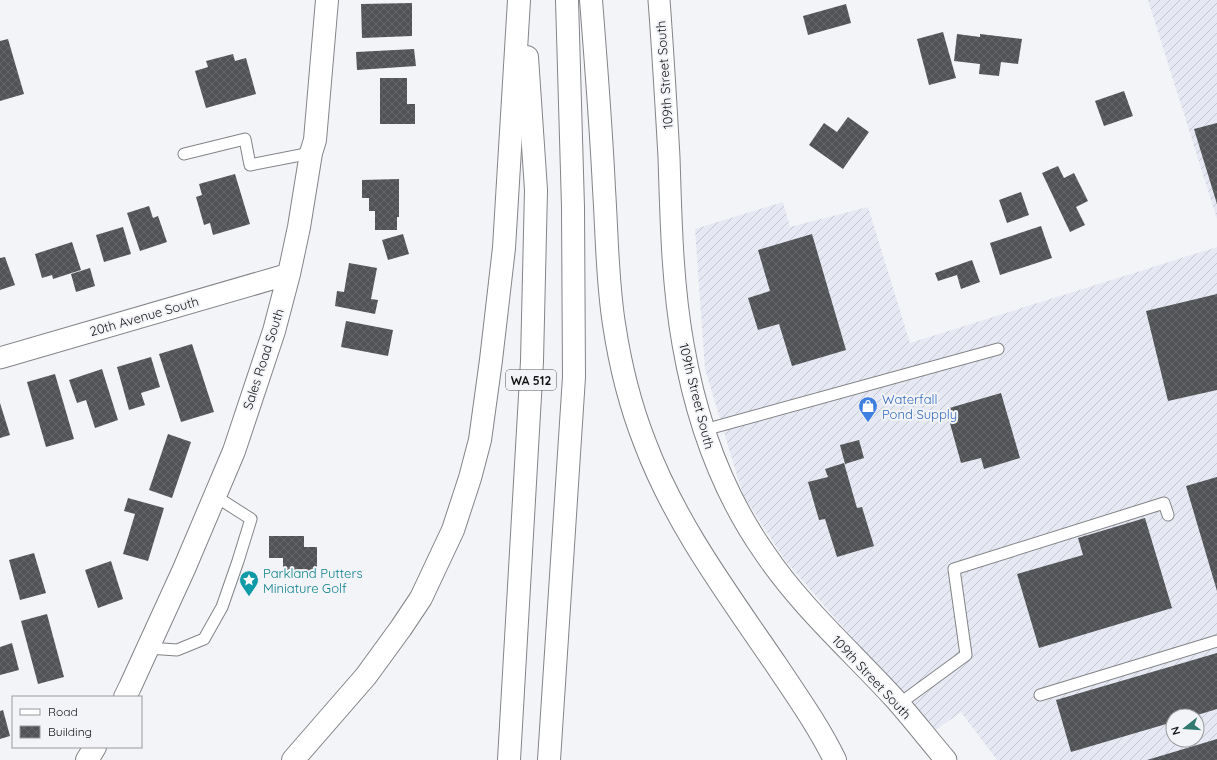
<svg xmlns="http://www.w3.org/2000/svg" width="1217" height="760" font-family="Quicksand,sans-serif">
<defs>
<pattern id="industrial-furrows" width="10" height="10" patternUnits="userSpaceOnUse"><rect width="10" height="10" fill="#e6e8f3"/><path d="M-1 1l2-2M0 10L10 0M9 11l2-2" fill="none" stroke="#c4c6cf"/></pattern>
<pattern id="building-cross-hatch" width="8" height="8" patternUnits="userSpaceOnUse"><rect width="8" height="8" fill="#525356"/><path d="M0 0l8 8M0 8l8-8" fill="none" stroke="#66676a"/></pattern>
</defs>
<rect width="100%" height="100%" fill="#f3f4f7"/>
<!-- industrial -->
<g fill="url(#industrial-furrows)" fill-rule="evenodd">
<polygon points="1148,0 1217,0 1217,219"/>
<path d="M783,202L790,227L868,207L910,343L1217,247V760H997L961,712L933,732L785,560L743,495L705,369L695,229ZM1173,716H1197V740H1173Z"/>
</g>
<!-- building -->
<g fill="url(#building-cross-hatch)">
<polygon points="412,3 412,36 362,38 361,4"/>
<polygon points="846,4 851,23 808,35 803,16"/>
<polygon points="943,32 956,78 929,85 917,39"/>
<polygon points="957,34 980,37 980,34 1022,39 1018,64 1001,62 999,76 979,74 980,64 954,61"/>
<polygon points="8,39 24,94 0,101 0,41"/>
<polygon points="414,49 416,66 357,70 356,52"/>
<polygon points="233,54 235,61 246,58 256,94 206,108 195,71 208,67 206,61"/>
<polygon points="380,78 407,78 407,104 415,104 415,124 380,124"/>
<polygon points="1124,91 1133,116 1104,126 1095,101"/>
<polygon points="848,117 869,132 843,169 809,145 824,123 837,132"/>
<polygon points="1217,123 1217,204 1194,129"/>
<polygon points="1058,166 1064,178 1074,173 1088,201 1076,207 1085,225 1070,232 1042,173"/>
<polygon points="235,174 250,224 213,235 210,223 204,225 196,197 202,195 199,184"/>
<polygon points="399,179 399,217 397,217 397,230 375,230 375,211 369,211 369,198 362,198 362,180"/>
<polygon points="1021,192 1029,215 1007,223 999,200"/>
<polygon points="149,206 153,218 158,216 167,242 140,251 127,213"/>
<polygon points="1041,226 1052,258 1000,275 990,243"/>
<polygon points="123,227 131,254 104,262 96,235"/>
<polygon points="403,234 409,254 388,260 382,240"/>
<polygon points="812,234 846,350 792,366 779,324 758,330 748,298 770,291 758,250"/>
<polygon points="72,242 81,270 53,279 52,275 42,278 35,254"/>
<polygon points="5,257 15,285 0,290 0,258"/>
<polygon points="972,260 980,282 961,289 957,275 938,281 935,273"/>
<polygon points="349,263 377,268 371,299 378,300 375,314 335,306 337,291 344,292"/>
<polygon points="90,268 95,286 76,292 71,274"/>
<polygon points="1217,294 1217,390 1168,401 1146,311"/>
<polygon points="346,321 393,330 388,356 341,347"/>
<polygon points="192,344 214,412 181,422 159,354"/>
<polygon points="151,357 160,387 141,393 145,405 129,410 117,367"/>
<polygon points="102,369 118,420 95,428 86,400 77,403 69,380"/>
<polygon points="55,374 74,439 46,447 27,382"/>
<polygon points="1001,393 1020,458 984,469 981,458 961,463 946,409"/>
<polygon points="0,403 10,435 0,438"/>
<polygon points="168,434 191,442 172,498 149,490"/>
<polygon points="859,440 864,458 845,464 840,445"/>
<polygon points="844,463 857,508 862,507 874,546 837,557 825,519 819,520 808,482 828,477 825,469"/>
<polygon points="1217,477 1217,591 1186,486"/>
<polygon points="128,498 164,508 148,561 123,554 135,514 124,511"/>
<polygon points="1145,518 1172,608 1039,648 1017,574 1083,555 1078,538"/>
<polygon points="269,536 304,536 304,547 317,547 317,571 283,571 283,558 269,558"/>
<polygon points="34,553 46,593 20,600 9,560"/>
<polygon points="111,561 123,599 98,608 85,570"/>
<polygon points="47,614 64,677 38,684 21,621"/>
<polygon points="12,643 19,670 0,675 0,647"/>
<polygon points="1217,653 1217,709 1194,716 1173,716 1173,722 1071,752 1056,700"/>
<polygon points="3,710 10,736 0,739 0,711"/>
<polygon points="1217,739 1217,760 1147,760"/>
</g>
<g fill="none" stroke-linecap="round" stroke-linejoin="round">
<!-- service casing -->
<g stroke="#838487" stroke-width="13">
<g id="service">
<polyline points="184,154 245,139 250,165 311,153"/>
<polyline points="704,430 998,349"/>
<polyline points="148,648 177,650 204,639 222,607 238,561 251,519 215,496"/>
<polyline points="1040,695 1217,641"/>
<polyline points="899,704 966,655 954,569 1164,503 1168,515"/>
</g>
</g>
<!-- minor casing -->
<g stroke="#838487" stroke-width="23">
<g id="minor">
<path d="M659,0C663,52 666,105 669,157C671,219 672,282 683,344C696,419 720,489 764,552C800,606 850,650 894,698C912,718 928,739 946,760"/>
<polyline points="0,358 289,274"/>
</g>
</g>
<!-- tertiary casing -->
<g stroke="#838487" stroke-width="24">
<g id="tertiary">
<polyline points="125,697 130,687 184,569 234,451 274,331 289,274 299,227 311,153 315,140 327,0"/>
<polyline points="87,760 95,747"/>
</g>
</g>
<!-- motorway casing -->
<g stroke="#838487" stroke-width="24">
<g id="motorway">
<path d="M591,0C596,63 601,126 604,189C607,234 607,280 614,324C620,364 630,405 645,443C676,525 728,594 777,666C797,696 819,727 835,760"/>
<polyline points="293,760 366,676 401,628 421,598 453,530 470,478 480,440 491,360 504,248 519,0"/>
<polyline points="509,760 532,361 536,190 527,57"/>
<polyline points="549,760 574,377 573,207 567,0"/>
</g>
</g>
<!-- service -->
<use href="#service" stroke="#fff" stroke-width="11"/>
<!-- minor -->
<use href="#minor" stroke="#fff" stroke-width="21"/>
<!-- tertiary -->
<use href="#tertiary" stroke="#fff" stroke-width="22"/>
<!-- motorway -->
<use href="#motorway" stroke="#fff" stroke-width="22"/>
</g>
<!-- icons -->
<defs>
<g id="shop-pin" transform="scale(1)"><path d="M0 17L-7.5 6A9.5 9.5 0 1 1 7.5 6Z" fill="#3f7fe0" stroke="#f3f4f7"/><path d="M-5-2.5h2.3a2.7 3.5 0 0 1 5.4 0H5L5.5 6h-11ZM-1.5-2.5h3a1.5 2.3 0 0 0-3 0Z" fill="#fff"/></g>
<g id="sight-pin" transform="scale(1)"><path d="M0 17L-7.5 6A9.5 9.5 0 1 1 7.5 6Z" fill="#0f9aa8" stroke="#f3f4f7"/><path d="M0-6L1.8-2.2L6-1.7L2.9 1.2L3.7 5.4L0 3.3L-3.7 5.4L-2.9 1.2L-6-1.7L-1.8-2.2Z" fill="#fff"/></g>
</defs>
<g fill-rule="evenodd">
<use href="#shop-pin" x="868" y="406"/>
<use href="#sight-pin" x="249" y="580"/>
</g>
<g text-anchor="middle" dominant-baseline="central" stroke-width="4" stroke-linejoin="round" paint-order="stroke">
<!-- shield labels -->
<rect fill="#f3f4f7" stroke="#575759" stroke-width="1" x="506" y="370" width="50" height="20" rx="3"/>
<g font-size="12" font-weight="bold" fill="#141415">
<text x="531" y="380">WA 512</text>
</g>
<!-- street labels -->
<g font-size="13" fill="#141415" stroke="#f3f4f7">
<text transform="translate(664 75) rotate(-94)">109th Street South</text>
<text transform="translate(144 316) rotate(-16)">20th Avenue South</text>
<text transform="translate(263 359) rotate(-72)">Sales Road South</text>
<text transform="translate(697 396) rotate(76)">109th Street South</text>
<text transform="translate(872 677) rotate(47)">109th Street South</text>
</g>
<!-- shop labels -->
<g font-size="13" fill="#366cbe" stroke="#f3f4f7" text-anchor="start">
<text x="882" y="399">Waterfall<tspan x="882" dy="15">Pond Supply</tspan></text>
</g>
<!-- culture labels -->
<g font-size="13" fill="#0d838f" stroke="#f3f4f7" text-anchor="start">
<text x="263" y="573">Parkland Putters<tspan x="263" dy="15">Miniature Golf</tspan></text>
</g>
</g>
<!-- legend -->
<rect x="12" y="696" width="130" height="52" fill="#f3f4f7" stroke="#9a9a9d"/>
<rect x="20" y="709" width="20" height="6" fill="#ffffff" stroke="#9a9a9d"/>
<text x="48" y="716" font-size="12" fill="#141415">Road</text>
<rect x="20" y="726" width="20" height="12" fill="url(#building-cross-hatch)" stroke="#9a9a9d"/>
<text x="48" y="736" font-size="12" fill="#141415">Building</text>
<!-- north arrow -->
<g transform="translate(1185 728) rotate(253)"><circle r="19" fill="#f3f4f7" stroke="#9a9a9d"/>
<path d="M0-3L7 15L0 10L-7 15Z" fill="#327972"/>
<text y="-6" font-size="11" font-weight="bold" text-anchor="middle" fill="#141415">N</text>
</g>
</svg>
